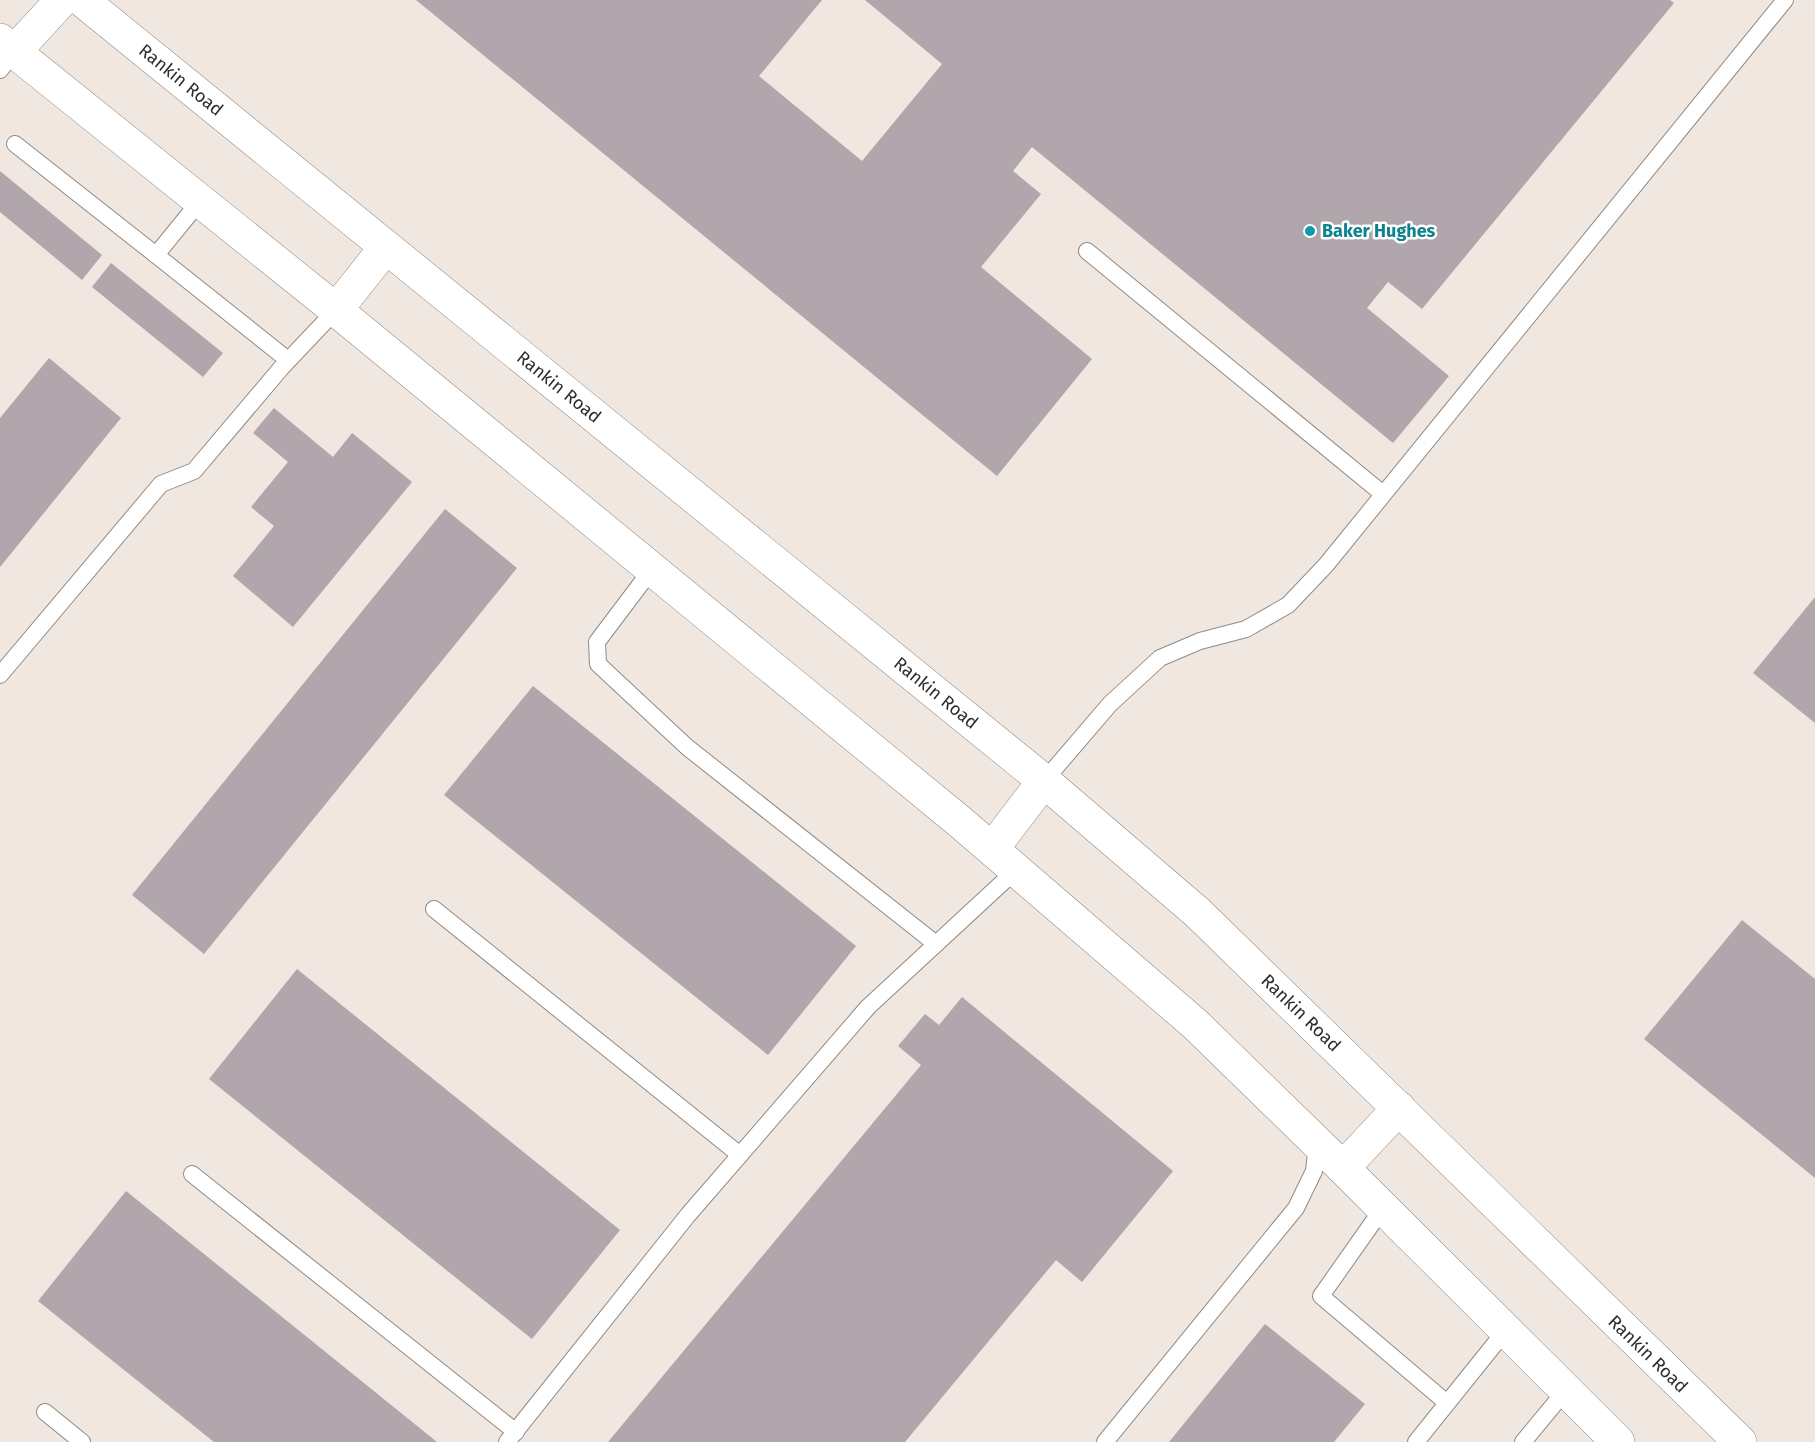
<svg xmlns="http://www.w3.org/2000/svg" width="1815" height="1442" font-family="'Fira Sans',sans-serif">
<rect width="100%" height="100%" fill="#f0e7e0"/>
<!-- building -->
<g fill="#b0a6ab">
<polygon points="416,0 822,0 759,76 862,161 942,64 865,0 1670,0 1674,3 1422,309 1388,282 1367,308 1449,376 1393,443 1032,147 1013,171 1041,194 981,267 1092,359 997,476"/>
<polygon points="0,171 102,255 82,280 0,212"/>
<polygon points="111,263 223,353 203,377 92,287"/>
<polygon points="49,358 121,418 0,567 0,418"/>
<polygon points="274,408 333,457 352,433 412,482 293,627 233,576 274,526 251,507 288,462 253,433"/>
<polygon points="445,509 517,568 204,954 132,895"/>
<polygon points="1815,597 1815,723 1753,673"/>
<polygon points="533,686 856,946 768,1055 444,795"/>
<polygon points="1742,920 1815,979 1815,1178 1644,1039"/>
<polygon points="297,969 620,1230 532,1339 209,1079"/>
<polygon points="962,997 1173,1171 1082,1282 1056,1260 905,1442 608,1442 921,1065 898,1046 925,1014 939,1025"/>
<polygon points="126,1191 437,1442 214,1442 38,1301"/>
<polygon points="1265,1324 1365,1404 1334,1442 1169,1442"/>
</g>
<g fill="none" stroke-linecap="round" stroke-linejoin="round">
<!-- service casing -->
<g stroke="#928a83" stroke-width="18">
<g id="service">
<polyline points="0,70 14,52"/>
<polyline points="15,144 156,255"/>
<polyline points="200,201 156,255 288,360"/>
<polyline points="1087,251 1383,494"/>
<polyline points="652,569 597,642 598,664 687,747 936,944"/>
<polyline points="0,675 161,484 194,471 282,367 336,310"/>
<polyline points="1044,781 1110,704 1160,658 1200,641 1246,629 1288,605 1326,565 1785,0"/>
<polyline points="434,909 740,1155"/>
<polyline points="192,1174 516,1432"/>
<polyline points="1383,1208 1321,1296 1447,1403"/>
<polyline points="45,1412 82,1442"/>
<polyline points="507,1442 688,1215 868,1007 1016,870"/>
<polyline points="1105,1442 1296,1208 1314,1171 1317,1143"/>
<polyline points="1416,1442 1506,1330"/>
<polyline points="1523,1442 1566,1390"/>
</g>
</g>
<!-- secondary casing -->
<g stroke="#928a83" stroke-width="34">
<g id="secondary">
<polyline points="82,0 1044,781 1198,913 1740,1442"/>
<polyline points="0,40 336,310 959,821 1195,1024 1343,1168 1618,1442"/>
<polyline points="14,52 62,0"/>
<polyline points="336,310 386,247"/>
<polyline points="992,849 1044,781"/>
<polyline points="1343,1168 1399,1108"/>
</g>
</g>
<!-- service -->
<use href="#service" stroke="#fff" stroke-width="16"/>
<!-- secondary -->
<use href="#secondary" stroke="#fff" stroke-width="33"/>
</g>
<!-- markers -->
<circle fill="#0f9aa8" stroke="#fff" stroke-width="2" cx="1310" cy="231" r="6"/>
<g text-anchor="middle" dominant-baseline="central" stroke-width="5" stroke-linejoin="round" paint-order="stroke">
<!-- street labels -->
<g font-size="18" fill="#302d2a" stroke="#fff">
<text transform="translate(181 80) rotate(39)">Rankin Road</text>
<text transform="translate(559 387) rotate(39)">Rankin Road</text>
<text transform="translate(936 693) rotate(39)">Rankin Road</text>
<text transform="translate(1301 1013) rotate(44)">Rankin Road</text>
<text transform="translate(1648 1354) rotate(44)">Rankin Road</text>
</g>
<!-- culture labels -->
<g font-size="18" font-weight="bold" fill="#0d838f" stroke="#fff" text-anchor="start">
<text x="1322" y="231">Baker Hughes</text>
</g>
</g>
</svg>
